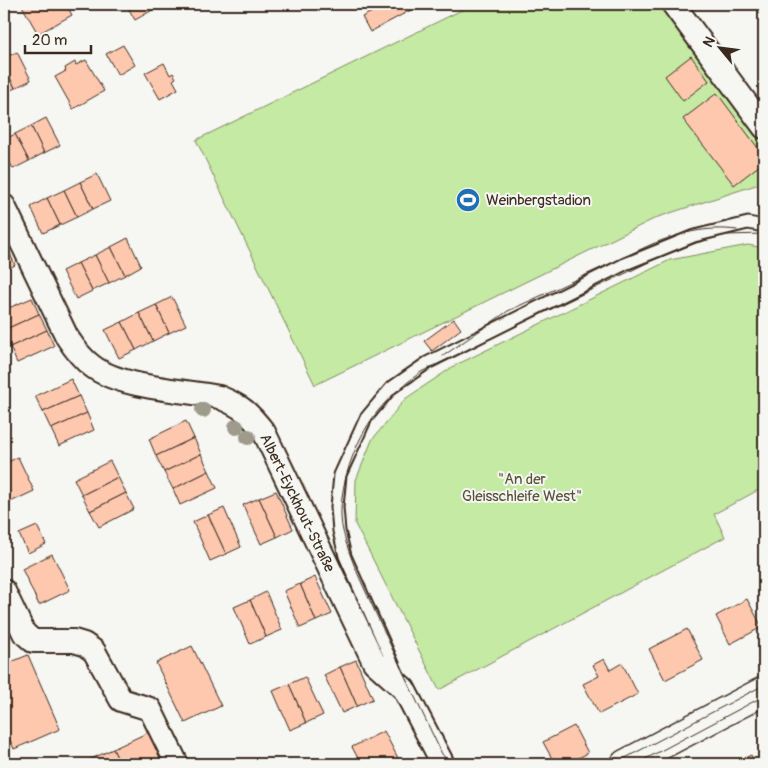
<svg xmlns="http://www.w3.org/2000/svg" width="768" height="768" font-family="Pangolin,sans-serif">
<rect width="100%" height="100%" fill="#f6f6f2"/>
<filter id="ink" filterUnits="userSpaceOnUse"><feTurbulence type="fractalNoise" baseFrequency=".02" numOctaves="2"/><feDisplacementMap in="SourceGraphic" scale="10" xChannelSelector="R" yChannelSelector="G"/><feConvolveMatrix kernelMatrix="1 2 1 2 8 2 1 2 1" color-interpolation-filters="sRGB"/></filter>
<g filter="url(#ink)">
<!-- green -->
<g fill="#c4eaa4" stroke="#808a61">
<polygon points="474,4 663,4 764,139 764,181 762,183 658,217 315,385 196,140"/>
<polygon points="748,245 764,248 764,487 714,514 725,537 439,690 355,524 356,480 372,440 405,399 454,366 670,260"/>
</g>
<!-- building -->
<g fill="#fec8af" stroke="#3b2a1e">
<polygon points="21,4 66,4 72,15 38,34"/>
<polygon points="126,4 163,4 135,20"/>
<polygon points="387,4 422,4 370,32 362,17"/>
<polygon points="123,45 135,65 118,75 106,54"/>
<polygon points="17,52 31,80 15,88 4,66 4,58"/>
<polygon points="691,56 709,81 683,101 665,76"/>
<polygon points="86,60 104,91 73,109 55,77 66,71 65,68 75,62 76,65"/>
<polygon points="164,63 170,75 173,73 176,78 173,80 178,89 160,99 145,73"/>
<polygon points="4,66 15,88 4,94"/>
<polygon points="717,93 764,156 764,162 734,185 683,119"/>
<polygon points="46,118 60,145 44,153 31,126"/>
<polygon points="31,126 44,153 29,161 15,134"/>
<polygon points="15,134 29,161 13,169 4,150 4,140"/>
<polygon points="97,174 110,201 93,209 80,182"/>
<polygon points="80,182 93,209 77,217 64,190"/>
<polygon points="64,190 77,217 60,225 47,198"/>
<polygon points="47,198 60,225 43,233 31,207"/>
<polygon points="128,238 141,266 125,275 111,247"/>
<polygon points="111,247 125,275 109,283 95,255"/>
<polygon points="8,249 15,265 4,271 4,251"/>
<polygon points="95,255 109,283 92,291 78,263"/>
<polygon points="78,263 92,291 76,299 62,271"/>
<polygon points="172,297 186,325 169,333 156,305"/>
<polygon points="32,298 39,314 4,330 4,310"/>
<polygon points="156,305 169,333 153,341 139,313"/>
<polygon points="139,313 153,341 136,350 122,322"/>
<polygon points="39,314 47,330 10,347 4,330"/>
<polygon points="454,319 461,329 432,351 424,341"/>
<polygon points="122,322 136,350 119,358 105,330"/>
<polygon points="47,330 54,346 17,363 10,347"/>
<polygon points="71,379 79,396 43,412 35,396"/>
<polygon points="79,396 87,413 51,429 43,412"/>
<polygon points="87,413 94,430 59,446 51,429"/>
<polygon points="186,421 194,438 156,456 149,439"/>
<polygon points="194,438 201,454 164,472 156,456"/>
<polygon points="201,454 209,471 173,489 164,472"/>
<polygon points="18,457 34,491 4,505 4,464"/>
<polygon points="110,461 118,477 82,495 74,479"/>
<polygon points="209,471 217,488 180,505 173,489"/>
<polygon points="118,477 126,493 90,511 82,495"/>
<polygon points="276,491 293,529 277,537 259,498"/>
<polygon points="126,493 134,509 99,527 90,511"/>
<polygon points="259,498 277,537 261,544 243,505"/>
<polygon points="224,508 241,547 226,554 208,515"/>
<polygon points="208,515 226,554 210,561 193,522"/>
<polygon points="37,526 46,544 28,553 19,534"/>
<polygon points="52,554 70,590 39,605 22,569"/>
<polygon points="315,577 332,614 316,621 300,584"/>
<polygon points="300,584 316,621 300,628 284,591"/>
<polygon points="266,592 282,630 266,637 250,600"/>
<polygon points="747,599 762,627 730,644 716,616"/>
<polygon points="250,600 266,637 250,644 234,607"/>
<polygon points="687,629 703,660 665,680 649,649"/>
<polygon points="192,646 221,706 185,723 156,663"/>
<polygon points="28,655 60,729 14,749 4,726 4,665"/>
<polygon points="604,659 610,670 622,663 638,694 599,714 583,684 599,676 593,665"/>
<polygon points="356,660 373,699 357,706 340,667"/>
<polygon points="340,667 357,706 342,713 324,675"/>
<polygon points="305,677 323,715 306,723 289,684"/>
<polygon points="289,684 306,723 290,730 273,691"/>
<polygon points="574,726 588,753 567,764 555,764 543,742"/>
<polygon points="151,731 166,764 120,764 113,749"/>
<polygon points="384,731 401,764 361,764 352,747"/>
<polygon points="113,749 120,764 80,764"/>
<polygon points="751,755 756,764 732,764"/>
</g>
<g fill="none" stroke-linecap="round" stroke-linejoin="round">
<!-- service casing -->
<g stroke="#3b2a1e" stroke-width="15">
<polyline id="service" points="399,677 345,556 339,531 337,507 340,475 366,418 391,388 427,363 625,264 694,236 748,223 764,226"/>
</g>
<!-- minor casing -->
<g stroke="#3b2a1e" stroke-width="26">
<g id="minor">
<polyline points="673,4 764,127"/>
<path d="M4,206L67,337C74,348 81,358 92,366C120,388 183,390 219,397C243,407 248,412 264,432L374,662L404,689L443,764"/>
<polyline points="4,591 24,633 33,641 74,641 84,644 94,651 121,700 150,709 177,764"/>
</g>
</g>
<!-- secondary casing -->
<g stroke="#3b2a1e" stroke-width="31">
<polyline id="secondary" points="625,764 764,691"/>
</g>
<!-- service -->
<use href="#service" stroke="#f6f6f2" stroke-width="11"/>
<!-- minor -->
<use href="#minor" stroke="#f6f6f2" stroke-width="22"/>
<!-- secondary -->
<use href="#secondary" stroke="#f6f6f2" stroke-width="28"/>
<!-- tram -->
<g stroke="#3b2a1e" stroke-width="1">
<path d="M443,356L508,311L650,245C679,233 706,226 737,230"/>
<path d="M451,764L442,754C420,708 398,662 377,616C365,589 350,561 343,531C335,498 352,447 372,419C385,400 402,386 421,372L651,261L696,243L726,235L764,234"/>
<polyline points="614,764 764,685"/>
<polyline points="636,764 764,696"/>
</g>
</g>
<!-- trees -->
<g fill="#9e9b8c">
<circle cx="203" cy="410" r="8"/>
<circle cx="236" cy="427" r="8"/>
<circle cx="248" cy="437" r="8"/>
</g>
</g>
<!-- icons -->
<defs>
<g id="stadium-disc" transform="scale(1.25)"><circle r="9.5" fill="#1f6fb2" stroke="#f6f6f2"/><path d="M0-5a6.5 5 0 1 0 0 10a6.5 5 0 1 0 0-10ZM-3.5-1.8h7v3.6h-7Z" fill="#fff"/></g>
</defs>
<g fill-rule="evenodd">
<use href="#stadium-disc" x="468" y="200"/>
</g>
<g text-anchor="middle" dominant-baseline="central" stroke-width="4" stroke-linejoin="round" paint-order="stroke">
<!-- poi labels -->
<g font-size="15" fill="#3b2a1e" stroke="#f6f6f2" text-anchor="start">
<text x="486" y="200">Weinbergstadion</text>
</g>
<!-- park labels -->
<g font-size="15" fill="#565039" stroke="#f6f6f2">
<text x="522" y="479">"An der<tspan x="522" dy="17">Gleisschleife West"</tspan></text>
</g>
<!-- street labels -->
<g font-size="15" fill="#3b2a1e" stroke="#f6f6f2">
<text transform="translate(297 503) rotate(64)">Albert-Eyckhout-Straße</text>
</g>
</g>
<!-- margin -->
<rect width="768" height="768" fill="none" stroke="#f6f6f2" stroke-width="20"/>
<rect x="10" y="10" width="748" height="748" fill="none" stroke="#3b2a1e" stroke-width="2" filter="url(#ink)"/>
<!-- north arrow -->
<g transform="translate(720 48) rotate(299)" stroke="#f6f6f2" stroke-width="4" paint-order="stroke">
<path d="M0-4L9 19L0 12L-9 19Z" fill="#3b2a1e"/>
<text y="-8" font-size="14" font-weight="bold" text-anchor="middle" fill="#3b2a1e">N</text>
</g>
<!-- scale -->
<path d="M25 45v8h66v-8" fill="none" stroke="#3b2a1e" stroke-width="2.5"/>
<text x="32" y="45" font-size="15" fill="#3b2a1e" stroke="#f6f6f2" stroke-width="4" paint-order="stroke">20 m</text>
</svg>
